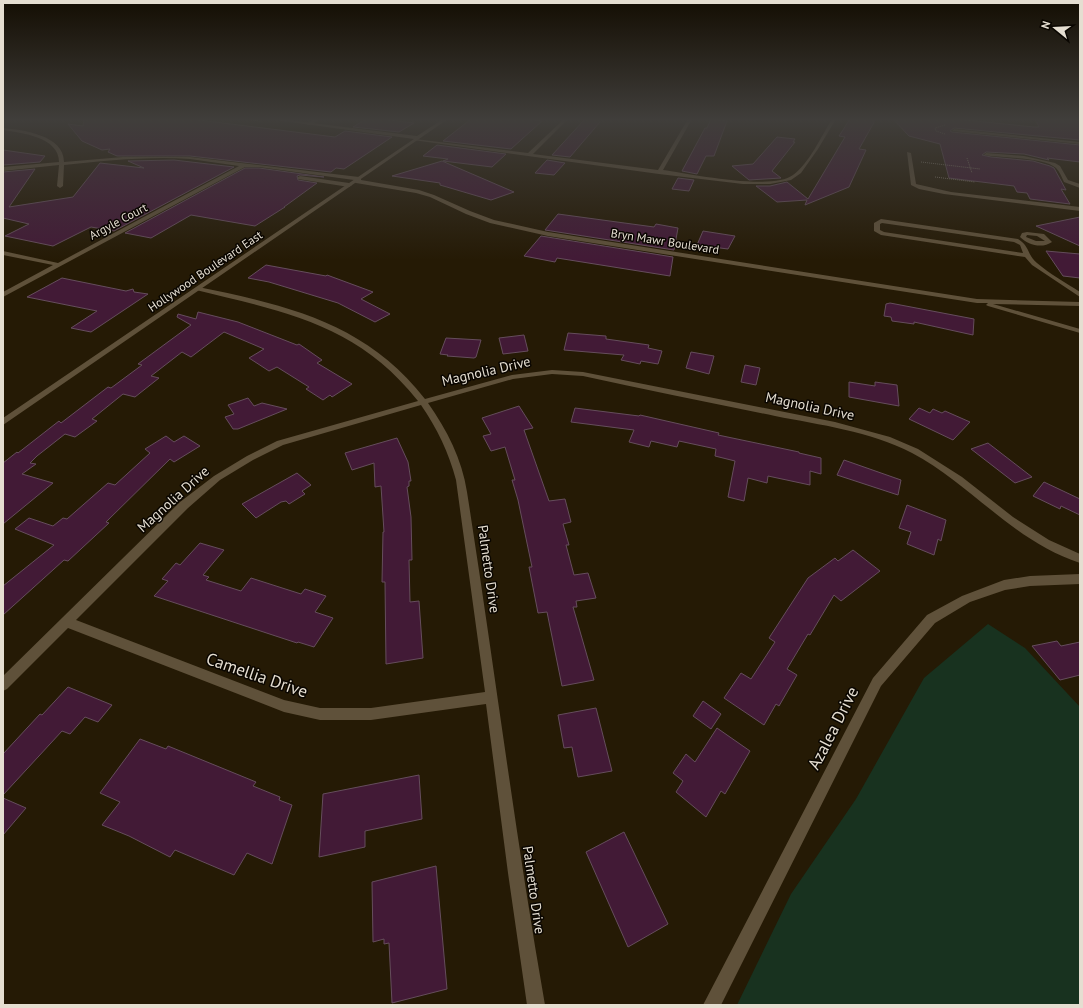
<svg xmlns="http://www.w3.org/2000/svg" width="1083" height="1008" font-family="'PT Sans',sans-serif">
<rect width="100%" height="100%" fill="#251a05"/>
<!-- green -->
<polygon fill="#18321f" points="988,624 1025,648 1080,707 1080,1005 737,1005 791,894 856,799 924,678"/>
<!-- building -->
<g fill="#421a36" stroke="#654d5c">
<polygon points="84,119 191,119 335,137 345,131 392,137 344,169 336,168 331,172 190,156 117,156 108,152 110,149 102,150 82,141 68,124 83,126"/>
<polygon points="366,119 382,119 414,123 399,132 353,127"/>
<polygon points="471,119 525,119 542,121 511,149 443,141"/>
<polygon points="585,119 597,119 600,122 570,157 552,155"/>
<polygon points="711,119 727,121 714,156 706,156 697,174 682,171 705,128 707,128"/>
<polygon points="850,119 876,119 859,149 866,150 849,187 805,205 807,200 777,202 756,186 770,186 787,182 808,199 845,137 839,136"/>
<polygon points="893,119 956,119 1034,127 1039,127 1035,119 1080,119 1080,140 954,128 950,131 952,132 1080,145 1080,162 1047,158 1049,160 1024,154 986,152 982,155 991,157 1033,161 1050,166 1054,168 1066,190 1061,189 1070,204 1030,199 1027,193 1017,192 1014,186 949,178 940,144 909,136"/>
<polygon points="777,137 795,139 793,142 795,142 772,171 781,178 749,180 732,166 753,164"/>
<polygon points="437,145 506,154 492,167 443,161 448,159 423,156"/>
<polygon points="3,150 45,156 40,162 3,165"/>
<polygon points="174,160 234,167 114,231 91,227 53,246 5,236 29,224 3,218 3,172 35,169 9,207 73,197 100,163 144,168 128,161"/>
<polygon points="547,160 565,163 554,175 535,173"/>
<polygon points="442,161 514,192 491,200 440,185 440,183 392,176"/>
<polygon points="245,168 259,168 324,177 300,175 297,176 298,180 317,183 284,207 285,207 255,226 191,215 151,238 125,233"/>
<polygon points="678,178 694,180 689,191 672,189"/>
<polygon points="558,214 654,227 656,224 678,228 674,250 545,230"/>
<polygon points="1080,217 1080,246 1036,226"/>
<polygon points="703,231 735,236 728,249 697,245"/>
<polygon points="541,236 673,257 670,276 557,258 555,262 524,256"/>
<polygon points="1046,251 1080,254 1080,278 1063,276"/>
<polygon points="266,265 326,276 327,275 373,292 361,299 390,314 375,322 338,303 269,282 248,278"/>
<polygon points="62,278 126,291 133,289 134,292 148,294 91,332 71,328 97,311 27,297"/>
<polygon points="890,303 974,319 973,335 914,322 914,324 892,321 891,317 884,316 886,304"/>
<polygon points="198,312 238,322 297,345 299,344 322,360 317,363 352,384 332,397 330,395 323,400 306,389 309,387 277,367 269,371 249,358 264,349 224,332 191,357 182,352 151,376 159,378 135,397 123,394 92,419 97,421 75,437 65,434 37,456 30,463 36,464 22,474 53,483 3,524 3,463 17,452 18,453 59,421 61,423 108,387 111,388 142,365 138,364 191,325 177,317 178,314 196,319"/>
<polygon points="568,333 606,336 606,339 649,345 648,348 662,351 658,364 641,361 640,364 621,360 624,355 564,350"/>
<polygon points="524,335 528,351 503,354 499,338"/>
<polygon points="446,338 481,340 476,357 474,358 447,356 448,355 440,354"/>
<polygon points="691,352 714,356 709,374 686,368"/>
<polygon points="745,365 760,368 756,385 741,382"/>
<polygon points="849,382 875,386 875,382 897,385 899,406 849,397"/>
<polygon points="248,398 254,406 262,403 287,409 238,429 233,429 225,417 234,414 228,405"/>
<polygon points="519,406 533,428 524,430 549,501 565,499 571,522 563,524 569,545 566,545 574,575 588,573 596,598 576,601 577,607 573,607 594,680 562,686 547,612 538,613 529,567 532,567 518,500 512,480 515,480 505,447 491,451 483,436 491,434 482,418"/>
<polygon points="575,408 639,416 640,415 719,433 718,435 799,452 799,453 821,458 821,474 810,471 810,485 768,476 767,483 748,478 744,501 728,497 735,461 715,456 716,449 679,441 677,447 651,441 649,447 629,442 634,430 571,422"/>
<polygon points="919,408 930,413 933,409 942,413 945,411 970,422 953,440 909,419"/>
<polygon points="166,436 174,442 184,436 200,446 174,462 170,459 106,522 109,523 68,561 64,560 3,615 3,586 54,545 15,529 29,518 53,526 63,518 67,519 108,483 115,485 150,453 145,449"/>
<polygon points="397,438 408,462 411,481 409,481 409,486 407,487 411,517 412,560 409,560 410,602 419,601 423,658 386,664 385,582 382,582 383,532 384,532 381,486 375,487 374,463 352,470 345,453"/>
<polygon points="988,443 1032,477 1015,483 971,449"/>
<polygon points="844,460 901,480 898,495 837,475"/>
<polygon points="297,473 311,485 302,491 305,494 289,504 286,501 281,502 256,518 242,504"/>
<polygon points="1044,482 1080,499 1080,515 1061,506 1060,509 1033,496"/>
<polygon points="907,505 946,520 941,541 938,539 934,555 907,544 911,532 899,528"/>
<polygon points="200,543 224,550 203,575 209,577 206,580 241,591 251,578 301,594 305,589 326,596 315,612 333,618 314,647 298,642 297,643 154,596 168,581 162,579 176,563 180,565"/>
<polygon points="853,550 880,571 841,601 834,595 810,635 808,634 787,669 797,675 779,706 776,704 764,725 724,698 741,673 751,679 775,642 769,638 808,578 835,558 838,561"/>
<polygon points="1057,641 1061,646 1080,642 1080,675 1060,680 1032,646"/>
<polygon points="68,687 112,705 98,722 85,717 70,734 62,731 3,795 3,754 40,714 42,715"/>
<polygon points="703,701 721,714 711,729 693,716"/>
<polygon points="596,708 612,771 578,777 572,747 564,748 558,715"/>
<polygon points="717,728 750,751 725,794 721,791 706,817 676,792 683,781 673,773 686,754 695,762"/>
<polygon points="140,739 166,749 168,746 256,782 253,786 280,797 279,800 292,805 272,864 247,853 234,875 175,850 170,857 129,836 102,825 120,802 100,793"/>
<polygon points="419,775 422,819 365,831 365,847 319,857 323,794"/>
<polygon points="3,798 26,808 3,835"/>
<polygon points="624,832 668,924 628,947 586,852"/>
<polygon points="436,866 447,989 392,1003 389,943 384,944 384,939 373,942 372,882"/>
</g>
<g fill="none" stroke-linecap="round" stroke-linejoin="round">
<!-- path -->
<g stroke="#8b8272" stroke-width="1" stroke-dasharray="1 1" stroke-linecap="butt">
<polyline points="243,119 260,121"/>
<polyline points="945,125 935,128 936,131 945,134"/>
<polyline points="967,158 972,173"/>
<polyline points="921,162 980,169"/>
<polyline points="935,177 975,182"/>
</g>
<!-- service -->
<g fill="#5f513a" fill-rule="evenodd">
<polygon points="907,152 911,153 916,184 951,192 1080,207 1080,211 944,194 919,189 911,185"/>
<path d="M986,153L1024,156L1055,163L1060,166L1068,180L1080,184V188L1064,182C1062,178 1060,172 1056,168C1045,157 1001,158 984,155Z"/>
<path d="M881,219L1018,239C1030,246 1027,255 1037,263C1050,274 1066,283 1080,292V297L1032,265L1025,257L881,235L874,231V223ZM882,223L1014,242L1020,245L1023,253L884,232L880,230V224Z"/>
<path d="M1027,232L1044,234L1052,242C1042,249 1028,245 1020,237L1022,233ZM1027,235L1037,236L1045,241H1036L1026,237Z"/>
</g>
<!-- minor -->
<g fill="#5f513a" fill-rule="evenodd">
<polygon points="315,119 320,119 311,125 307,125 307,123"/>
<path d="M564,119H568L533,154L658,170L688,119H692L663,170C691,174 772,191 793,175C809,164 822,135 832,119H836L818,149L801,173L791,180L770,184H743L659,174L413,140L415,139L528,153Z"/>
<path d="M3,128C23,130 64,135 64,162L123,157H190L359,177L361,178V180L419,190L434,195L470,211L494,220L548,232L977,299L1080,302V306L993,304L1080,329V333L988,306L986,305L988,303H977L548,236L490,223L466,214L430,197L416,193L356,183L354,182V180L259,167H245L3,297V292L53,265L3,255V251L58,263L239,166C223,164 206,161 190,159C148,156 105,161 64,165L63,186L60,188L57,186L59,165L3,171V167L59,162C59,137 22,133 3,130Z"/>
<polygon points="954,129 1080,142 1080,144 952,131"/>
<polygon points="300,176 349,183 352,185 349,187 298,179 298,177"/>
<path d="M198,287C287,305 366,323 425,399L512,375L552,370L583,372L835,422L890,437L918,449L962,477L1013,517L1049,540L1080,554V563C1013,541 972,485 912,453C870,431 820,425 775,416C711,403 647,390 583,376L552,374L513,379L428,403C447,430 462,459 467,492C494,663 515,834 545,1005H527L508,873L486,704L371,720H320L284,712L68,628L7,689L3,691V676L180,502L214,476L247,456L277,441L418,401C357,324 285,312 196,290V288ZM421,405C437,428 449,453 456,480L485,692L371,708H320L284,700L76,620L188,508L220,480L253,460L283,445Z"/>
<polygon points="1080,574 1080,584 1030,586 1005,590 970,602 935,623 881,686 721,1005 703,1005 873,678 927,615 962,596 1004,580 1030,576"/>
</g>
<!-- tertiary -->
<polygon fill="#5f513a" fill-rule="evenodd" points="268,119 280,119 417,136 443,119 448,119 3,425 3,418 414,139"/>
</g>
<!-- sky -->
<linearGradient id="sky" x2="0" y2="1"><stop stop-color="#140e03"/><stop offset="0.46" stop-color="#403e3b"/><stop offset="1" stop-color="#403e3b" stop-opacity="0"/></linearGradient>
<rect width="1083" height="260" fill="url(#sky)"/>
<g text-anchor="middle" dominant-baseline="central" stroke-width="3" stroke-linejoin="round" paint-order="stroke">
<!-- far-street labels -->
<g font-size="12" fill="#e5ded1" stroke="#0a0601">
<text transform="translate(118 221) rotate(-28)">Argyle Court</text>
<text transform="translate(665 241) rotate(9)">Bryn Mawr Boulevard</text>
<text transform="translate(205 271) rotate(-34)">Hollywood Boulevard East</text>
</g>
<!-- street labels -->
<g font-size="14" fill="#e5ded1" stroke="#0a0601">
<text transform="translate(486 371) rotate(-13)">Magnolia Drive</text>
<text transform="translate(810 406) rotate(12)">Magnolia Drive</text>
<text transform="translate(173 499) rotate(-42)">Magnolia Drive</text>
<text transform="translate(489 569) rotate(82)">Palmetto Drive</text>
<text transform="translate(534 890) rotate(82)">Palmetto Drive</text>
</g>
<!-- near-street labels -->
<g font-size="17" fill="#e5ded1" stroke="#0a0601">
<text transform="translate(257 675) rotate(19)">Camellia Drive</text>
<text transform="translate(833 728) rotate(-63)">Azalea Drive</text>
</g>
</g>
<!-- border -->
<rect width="1083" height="1008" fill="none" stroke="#e5ded1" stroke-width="8"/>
<!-- north arrow -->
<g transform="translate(1055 28) rotate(288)" stroke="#0a0601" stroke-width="3" paint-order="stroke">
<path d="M0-3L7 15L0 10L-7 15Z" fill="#e5ded1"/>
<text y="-6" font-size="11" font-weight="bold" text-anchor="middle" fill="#e5ded1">N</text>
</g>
</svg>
